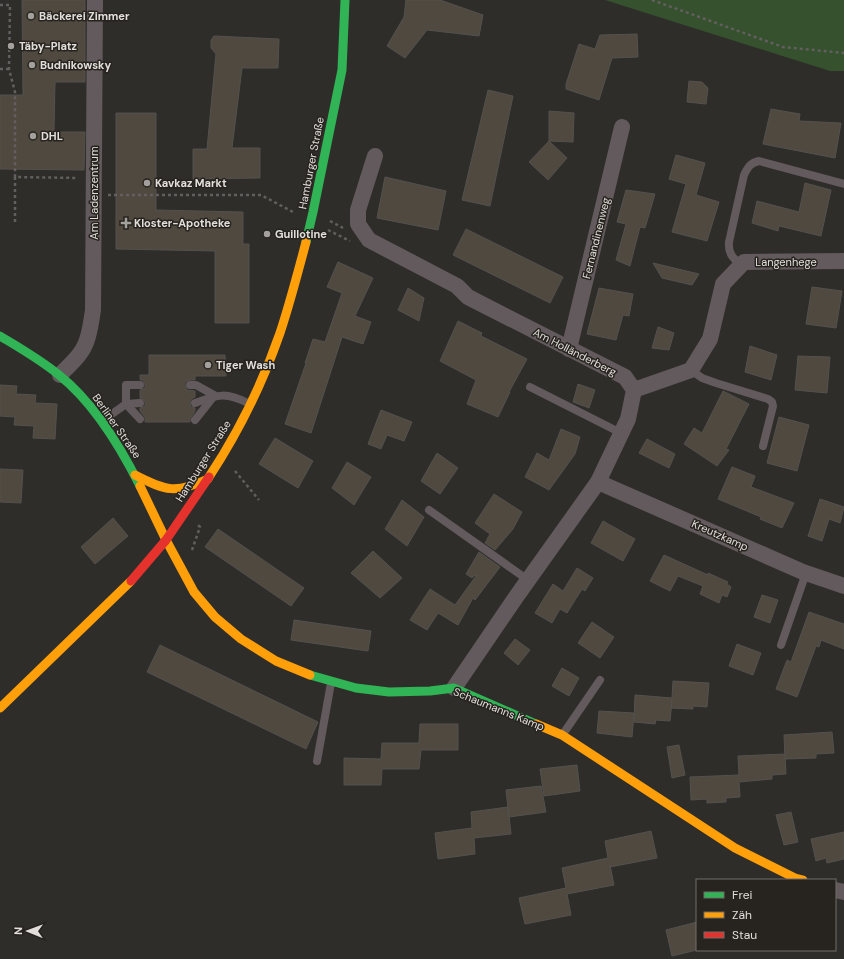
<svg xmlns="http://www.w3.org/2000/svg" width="844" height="959" font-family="'DM Sans',sans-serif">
<rect width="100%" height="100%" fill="#2f2d2a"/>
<!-- green -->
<polygon fill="#35512d" points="605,0 844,0 844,71 830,71"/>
<!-- building -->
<g fill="#50493f" stroke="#53514e">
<polygon points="22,0 85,0 85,82 55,82 54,132 85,132 84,170 0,169 0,95 23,95"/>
<polygon points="406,0 440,0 483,15 479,36 427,30 405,58 387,46 404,17"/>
<polygon points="637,34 638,57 612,58 599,100 566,89 566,84 579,44 595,49 600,35"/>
<polygon points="214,36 279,39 278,68 242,68 232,148 260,148 260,178 193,179 193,149 207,149 216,54 211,48 211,40"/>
<polygon points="689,81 702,82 708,88 706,104 687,102"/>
<polygon points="488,90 513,96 490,206 462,200"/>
<polygon points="771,109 800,114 799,121 841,123 835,158 763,144"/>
<polygon points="549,111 574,113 573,142 549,141"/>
<polygon points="116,113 156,113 156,210 243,212 243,244 249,244 249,323 215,323 215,251 116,249"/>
<polygon points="549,141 567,158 548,180 529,162"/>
<polygon points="676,155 705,163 696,195 719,202 707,241 672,232 686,184 669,179"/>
<polygon points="385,177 446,191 438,230 377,218"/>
<polygon points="805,183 831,190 821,236 779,226 778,231 752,223 757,201 799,212"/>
<polygon points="626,190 655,194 645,228 640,227 630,266 616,260 626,224 617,222"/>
<polygon points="466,229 563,277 550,303 453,255"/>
<polygon points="338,262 373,278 355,316 371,322 363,344 342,337 311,433 285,424 306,363 305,363 313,339 325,342 342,293 327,287"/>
<polygon points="653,263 699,274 692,285 662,278"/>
<polygon points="812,287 842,291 836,328 806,324"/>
<polygon points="408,288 424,298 419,321 398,310"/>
<polygon points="599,288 633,294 629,316 623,315 616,340 587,334"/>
<polygon points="458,321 482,333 481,336 527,359 509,392 510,392 498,417 467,404 476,380 440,361"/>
<polygon points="658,327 674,333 669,350 652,348"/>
<polygon points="750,346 777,355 771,380 745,372"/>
<polygon points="149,355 225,355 226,376 195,376 195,380 190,380 185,382 185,385 187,390 195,391 195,397 191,399 190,402 191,407 195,408 195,411 190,419 190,422 145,422 145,417 140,411 140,408 145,406 145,402 144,400 140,398 140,390 145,388 145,385 143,380 140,380 140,375 149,375"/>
<polygon points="798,356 830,357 827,393 795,390"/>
<polygon points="578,384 595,390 589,408 573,402"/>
<polygon points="0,385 17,386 16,394 36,395 35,403 57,404 55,439 33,438 34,426 14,425 15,417 0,416"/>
<polygon points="723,391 749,404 726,449 729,450 717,466 684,444 694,428 702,433"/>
<polygon points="381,410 412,422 404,441 387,435 381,449 368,444"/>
<polygon points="779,417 809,425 797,471 767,463"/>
<polygon points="561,429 580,437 575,454 549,490 525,477 537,453 549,460"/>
<polygon points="275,438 313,461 298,488 259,464"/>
<polygon points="647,439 675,454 669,468 639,453"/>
<polygon points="437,453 458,468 440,494 421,481"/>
<polygon points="347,462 371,477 354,505 332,488"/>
<polygon points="732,467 755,476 751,487 794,503 782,528 760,519 761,517 718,499"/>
<polygon points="0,469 23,470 21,503 0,502"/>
<polygon points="494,494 522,512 513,529 495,550 485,543 490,534 475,523"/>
<polygon points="820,499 844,507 840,523 829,519 822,541 808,536"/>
<polygon points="402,500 424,517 407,546 385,529"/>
<polygon points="113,518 128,536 95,564 81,547"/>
<polygon points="603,521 635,539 623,561 591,543"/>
<polygon points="218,529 304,588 291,606 205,547"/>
<polygon points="373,551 402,578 380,598 351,573"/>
<polygon points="479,552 500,567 475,600 473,598 458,625 438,613 427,630 410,620 430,589 455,605 476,576 475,575 472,578 466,574"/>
<polygon points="664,555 708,575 708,573 728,582 727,584 731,587 727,597 722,595 719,603 700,594 703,586 678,576 670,591 650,581"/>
<polygon points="577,568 593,578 585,591 582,589 567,613 560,609 552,623 535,613 553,584 563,591"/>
<polygon points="762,595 778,600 770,623 754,617"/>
<polygon points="809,612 844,624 844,649 821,640 819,647 816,646 797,697 776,689 787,660 791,662"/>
<polygon points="294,620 371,631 368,651 291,640"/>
<polygon points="592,622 614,637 600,658 578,643"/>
<polygon points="515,639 530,650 518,665 504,653"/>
<polygon points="737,644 761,653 753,675 729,666"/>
<polygon points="160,645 318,722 306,749 147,672"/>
<polygon points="562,668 579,678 569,696 552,686"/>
<polygon points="673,681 709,683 707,707 693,706 693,709 671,708 672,700 670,721 656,720 655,724 634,722 635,695 672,698"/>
<polygon points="599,711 634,713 632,737 597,733"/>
<polygon points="420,724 458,724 458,750 421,750 419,769 382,769 381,785 344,785 344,758 381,759 382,743 419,743"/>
<polygon points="832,732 834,753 816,754 816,758 785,759 784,735"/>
<polygon points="679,745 685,775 672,778 667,747"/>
<polygon points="785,754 786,774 772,775 772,779 739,782 740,797 726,798 726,802 707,803 707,799 691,800 690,777 739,775 738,756"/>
<polygon points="577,765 580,791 544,796 540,769"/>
<polygon points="541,786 546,812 509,817 506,790"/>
<polygon points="508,807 511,834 474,838 475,854 438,859 435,833 472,828 471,812"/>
<polygon points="791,812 798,842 784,845 776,815"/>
<polygon points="651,831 657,858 610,867 610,865 614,885 567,894 571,915 525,924 519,898 566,888 562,868 608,858 605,841"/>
<polygon points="844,832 844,859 827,863 826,858 816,861 811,839"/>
<polygon points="697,922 697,950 672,956 666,930"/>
</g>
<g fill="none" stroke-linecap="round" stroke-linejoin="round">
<!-- path -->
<g stroke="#635e5f" stroke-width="2.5" stroke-dasharray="3 3" stroke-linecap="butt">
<polyline points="652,0 783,47 844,53"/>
<polyline points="0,5 10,5 9,69 15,92 15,177 78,178"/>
<polyline points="0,69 9,69"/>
<polyline points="15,177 15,222"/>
<polyline points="108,195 261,195 293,212"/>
<polyline points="330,221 343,228"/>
<polyline points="328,230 350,241"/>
<polyline points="235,471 259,500"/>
<polyline points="192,550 200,527 198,525"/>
</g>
<!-- lane -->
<g stroke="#625a5c" stroke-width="8">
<path d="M741,265C733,258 728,254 729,242L744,175C748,167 750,163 759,161L844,184"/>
<polyline points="691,370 702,378 716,383 768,399 772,402 773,406 763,446"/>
<polyline points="190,385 196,385 214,395"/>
<polyline points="530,387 621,433"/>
<path d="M195,403C219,394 226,392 250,404"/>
<polyline points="140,419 126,404 126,385 140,385"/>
<polyline points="195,420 214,396"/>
<polyline points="102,421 126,404 140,403"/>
<polyline points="429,510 528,580"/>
<polyline points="781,645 806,573"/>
<polyline points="563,734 600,680"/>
<polyline points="317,761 331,683"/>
</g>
<!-- street -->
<g stroke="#625a5c" stroke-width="16">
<polyline points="375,156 358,210 358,224 369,240 457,286 468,297 625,377 634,390 628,419 598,482 516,597 454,688"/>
<polyline points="569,349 622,127"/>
<path d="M60,375C68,366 79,358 84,347C90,336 91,322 93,310L95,0"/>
<polyline points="634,390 691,370 710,339 723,284 744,262 844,261"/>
<polyline points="598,482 803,572 844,586"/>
<polyline points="835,890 844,892"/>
</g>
<!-- fast -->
<g stroke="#30b455" stroke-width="9">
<polyline points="306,242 313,212 342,70 345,0"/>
<path d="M0,336C20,348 41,360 59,375C93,402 121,448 140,486"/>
<polyline points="310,675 356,688 389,692 430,691 454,688 536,724"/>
</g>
<!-- slow -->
<g stroke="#ff9f0a" stroke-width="9">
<path d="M135,475C166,491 176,494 208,479"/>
<path d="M209,477C238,433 263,382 280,333C290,303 298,272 306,242"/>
<polyline points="140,486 166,540 194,592 215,617 241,639 276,661 310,675"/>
<polyline points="0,708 131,581"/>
<polyline points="536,724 562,735 735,848 795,878 803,880"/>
</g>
<!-- jam -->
<polyline stroke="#e5322d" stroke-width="9" points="131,581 166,540 209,477"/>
</g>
<!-- markers -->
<g fill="#a3a09d" stroke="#27231e" stroke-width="1.5">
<circle cx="31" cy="16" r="4"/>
<circle cx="11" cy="46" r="4"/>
<circle cx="32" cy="65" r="4"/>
<circle cx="33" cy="136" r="4"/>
<circle cx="147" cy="183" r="4"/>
<path d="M124 217h4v4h4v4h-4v4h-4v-4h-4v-4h4z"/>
<circle cx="267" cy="234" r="4"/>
<circle cx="208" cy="365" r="4"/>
</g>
<g text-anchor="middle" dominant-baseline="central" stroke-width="3" stroke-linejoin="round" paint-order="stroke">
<!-- poi labels -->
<g font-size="11" font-weight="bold" fill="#e1dedb" stroke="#27231e" text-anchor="start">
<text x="39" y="16">Bäckerei Zimmer</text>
<text x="19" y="46">Täby-Platz</text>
<text x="40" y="65">Budnikowsky</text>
<text x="41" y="136">DHL</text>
<text x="155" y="183">Kavkaz Markt</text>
<text x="134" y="223">Kloster-Apotheke</text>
<text x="275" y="234">Guillotine</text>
<text x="216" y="365">Tiger Wash</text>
</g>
<!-- street labels -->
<g font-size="11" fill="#e1dedb" stroke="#27231e">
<text transform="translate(311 163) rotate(-79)">Hamburger Straße</text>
<text transform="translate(94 193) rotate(-90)">Am Ladenzentrum</text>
<text transform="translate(596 238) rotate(-76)">Fernandinenweg</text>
<text x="786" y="262">Langenhege</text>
<text transform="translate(575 352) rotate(27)">Am Holländerberg</text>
<text transform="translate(117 426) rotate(55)">Berliner Straße</text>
<text transform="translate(203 461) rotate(-58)">Hamburger Straße</text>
<text transform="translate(720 535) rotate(24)">Kreutzkamp</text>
<text transform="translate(499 709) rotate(22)">Schaumanns Kamp</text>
</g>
</g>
<!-- legend -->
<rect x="696" y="879" width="140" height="72" fill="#27231e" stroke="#716e6a"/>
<rect x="704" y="892" width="20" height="6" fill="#30b455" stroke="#716e6a"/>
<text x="732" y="899" font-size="12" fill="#e1dedb">Frei</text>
<rect x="704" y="912" width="20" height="6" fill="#ff9f0a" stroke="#716e6a"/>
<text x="732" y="919" font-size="12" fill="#e1dedb">Zäh</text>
<rect x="704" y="932" width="20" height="6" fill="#e5322d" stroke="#716e6a"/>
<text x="732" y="939" font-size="12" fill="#e1dedb">Stau</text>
<!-- north arrow -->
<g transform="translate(28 931) rotate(271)" stroke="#27231e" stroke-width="3" paint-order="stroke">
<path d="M0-3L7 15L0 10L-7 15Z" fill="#e1dedb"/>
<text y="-6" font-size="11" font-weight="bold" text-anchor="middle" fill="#e1dedb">N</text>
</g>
</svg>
